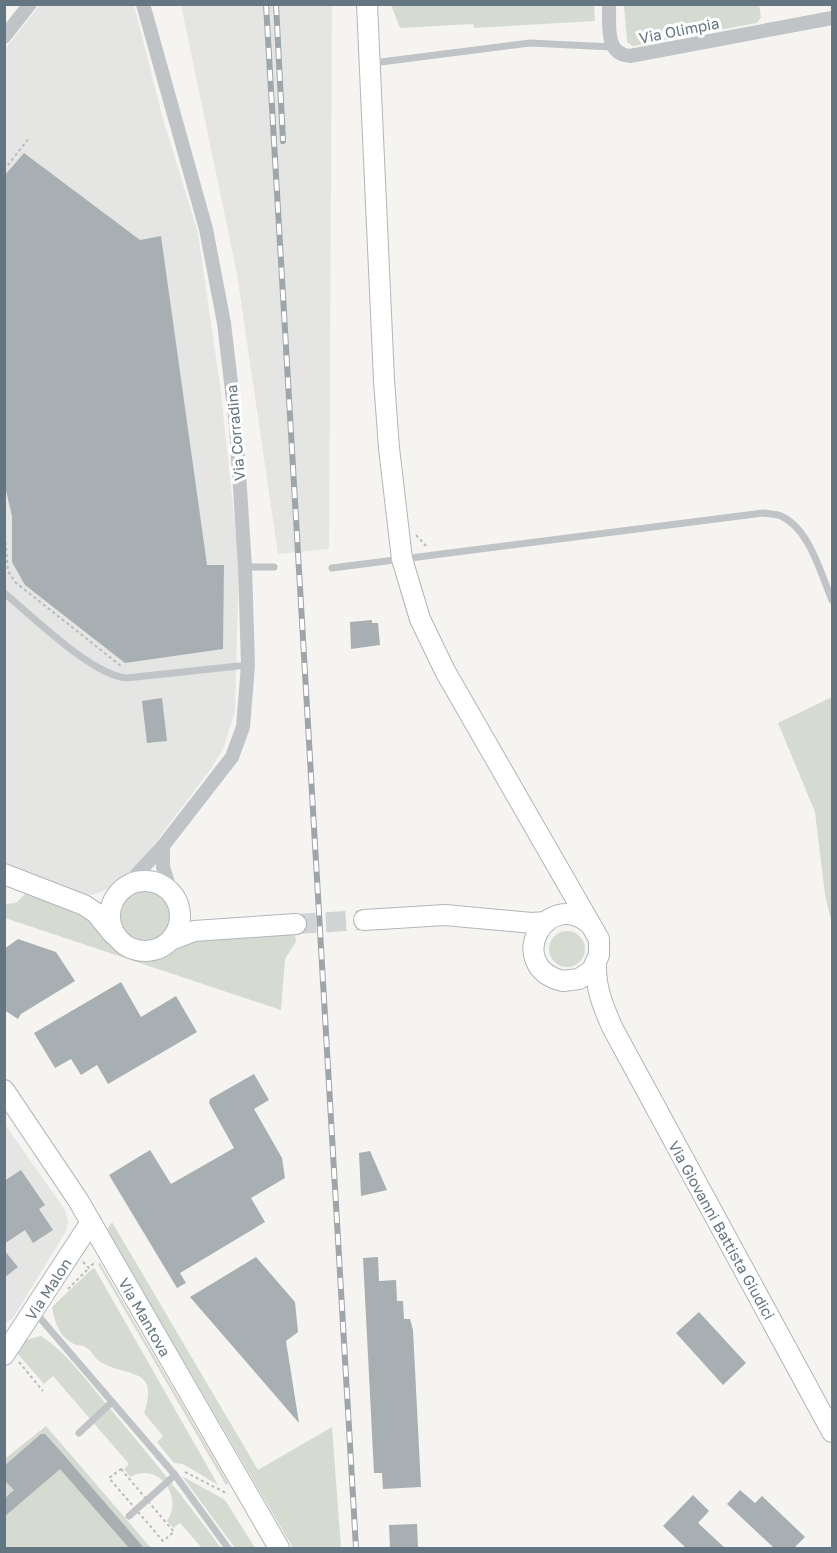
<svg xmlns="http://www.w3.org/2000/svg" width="837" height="1553" font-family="'Golos Text',sans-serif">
<rect width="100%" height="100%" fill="#f5f4f1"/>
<!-- built -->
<g fill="#e5e6e4">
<polygon points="40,5 134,5 163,119 198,233 220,385 239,560 235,711 224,747 212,767 140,863 106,890 92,895 78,894 5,867 4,50"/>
<polygon points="181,5 332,5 329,549 278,554 237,274"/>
<polygon points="4,1123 65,1210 68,1222 66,1231 13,1318 5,1324"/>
</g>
<!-- green -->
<g fill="#d6dbd2">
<polygon points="391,5 594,5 595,21 474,28 473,24 400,28"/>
<polygon points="624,5 759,5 761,17 757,23 633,46 627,42"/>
<polygon points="832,697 832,924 825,895 815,812 778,723"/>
<circle cx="145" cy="915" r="26"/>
<path d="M26,893C43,899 62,903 79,911C108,925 113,966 153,961C170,958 182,943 198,938L295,934L296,942L285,959L281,1010L5,918L4,904L16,903Z"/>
<circle cx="567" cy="949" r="18"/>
<polygon points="112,1222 258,1470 332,1427 341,1548 293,1548 109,1234 108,1228"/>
<polygon points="100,1263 228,1483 226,1485 98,1264"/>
<path d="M92,1269H95L218,1485L183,1464L174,1463L157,1442L163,1436L144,1413C159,1367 130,1378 102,1363C95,1360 92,1350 85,1347C83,1345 79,1346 76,1345C60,1338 55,1324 52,1307Z"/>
<path d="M41,1336C67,1353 87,1381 107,1405C147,1452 185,1499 221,1548H202L180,1523L173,1528L167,1521C184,1496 158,1461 130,1477L124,1469L129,1464L53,1376L44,1384L17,1353L25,1340Z"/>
<polygon points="46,1426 151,1548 5,1548 4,1455 7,1457"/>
<polygon points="182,1476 225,1500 255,1548 235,1548"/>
</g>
<!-- building -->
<g fill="#a7afb3">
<polygon points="24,153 140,240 161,236 207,565 224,565 223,649 125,663 25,585 12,562 12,516 4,482 4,176"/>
<polygon points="372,620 372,623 378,623 380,645 351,649 350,622"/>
<polygon points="162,698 167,741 147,743 142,701"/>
<polygon points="18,939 56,952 75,981 21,1014 18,1019 4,1010 4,949"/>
<polygon points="121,982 141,1017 176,996 197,1032 108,1084 97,1065 81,1075 71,1059 55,1068 34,1033"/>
<polygon points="254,1074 269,1100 254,1109 282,1158 285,1178 251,1198 265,1222 180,1273 186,1283 177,1288 109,1175 150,1150 171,1184 234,1148 209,1103 210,1099"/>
<polygon points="370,1151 387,1190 361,1196 359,1153"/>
<polygon points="21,1170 45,1205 39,1209 53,1230 33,1243 25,1230 4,1244 4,1181"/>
<polygon points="4,1250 18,1267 4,1278"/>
<polygon points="256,1257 295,1302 298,1332 286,1341 299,1423 190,1297"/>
<polygon points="378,1257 379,1281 396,1280 397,1301 403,1301 404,1319 410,1319 413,1330 421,1487 383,1489 382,1473 374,1473 363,1258"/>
<polygon points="699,1312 746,1363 723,1385 676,1333"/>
<polygon points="41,1434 45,1434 63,1454 144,1548 129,1548 60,1469 4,1517 4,1499 14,1490 4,1480 4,1466"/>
<polygon points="740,1490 755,1503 762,1496 805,1537 794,1548 774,1548 727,1504"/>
<polygon points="693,1495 709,1511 698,1523 725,1548 686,1548 663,1526"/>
<polygon points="417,1524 418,1548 390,1548 389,1525"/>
</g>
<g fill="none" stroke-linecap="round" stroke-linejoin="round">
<!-- secondary-tunnel -->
<polyline stroke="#d1d4d5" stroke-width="20" stroke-dasharray="20 10" stroke-linecap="butt" points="296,924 364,920"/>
<!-- secondary casing -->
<g stroke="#b0b6ba" stroke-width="22">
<g id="secondary">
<path d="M367,4L384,380L389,448L402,559L420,619L445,671L599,939V955L592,970L579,979L563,981C503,967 546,885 591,925"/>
<polyline points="4,874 84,905 96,913 113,934"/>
<circle cx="145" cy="916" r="35"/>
<polyline points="364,920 445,915 532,923 546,922"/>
<polyline points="171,940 194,931 296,924"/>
<path d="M596,963C595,987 603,1006 612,1027L832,1432"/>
<polyline points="4,1090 78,1200 279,1548"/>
<polyline points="4,1355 91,1222"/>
</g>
</g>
<!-- path -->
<g stroke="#b8bbbd" stroke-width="2" stroke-dasharray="3 3" stroke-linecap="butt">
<polyline points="4,170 29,138"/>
<polyline points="4,524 8,571 15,582 121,666"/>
<polyline points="416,535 426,546"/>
<polyline points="83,1262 89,1268 94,1263"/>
<polyline points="68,1289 89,1268"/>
<polyline points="19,1362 43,1391"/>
<polygon points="121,1469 174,1532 163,1541 109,1478"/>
<polyline points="185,1472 228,1494"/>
</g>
<!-- lane -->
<g stroke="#c0c4c7" stroke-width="7">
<polyline points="373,63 530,43 612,47"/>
<polyline points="245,567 274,567"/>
<path d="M332,568L763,513C768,514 776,514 781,516C810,529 821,575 832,600"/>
<path d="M4,593C34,617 90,674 126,678L248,665"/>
<polyline points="34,1311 175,1475 228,1548"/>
<polyline points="79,1433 112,1402"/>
<polyline points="129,1516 175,1475"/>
</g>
<!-- street -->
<g stroke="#c0c4c7" stroke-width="14">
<path d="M609,4C610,25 604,54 630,56L832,18"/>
<polyline points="4,37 30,4"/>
<polyline points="163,846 163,867 171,892"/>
<polyline points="127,885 163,846 232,757 243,727 248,665 245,567 236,426 224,323 206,229 143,4"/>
</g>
<!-- secondary -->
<use href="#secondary" stroke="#fff" stroke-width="20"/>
<!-- rail casing -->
<g stroke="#9fa6aa" stroke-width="6">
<g id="rail">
<polyline points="266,4 356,1548"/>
<polyline points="276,4 283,141"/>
</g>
</g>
<!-- rail -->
<use href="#rail" stroke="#fff" stroke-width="4" stroke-dasharray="11" stroke-linecap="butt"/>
</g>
<g text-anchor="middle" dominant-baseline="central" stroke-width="6" stroke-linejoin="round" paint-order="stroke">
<!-- street labels -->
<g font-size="15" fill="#647681" stroke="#fff">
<text transform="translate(679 30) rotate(-11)">Via Olimpia</text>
<text transform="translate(235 433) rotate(-95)">Via Corradina</text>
<text transform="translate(722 1230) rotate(61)">Via Giovanni Battista Giudici</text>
<text transform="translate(48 1289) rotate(-57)">Via Malon</text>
<text transform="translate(145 1317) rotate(60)">Via Mantova</text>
</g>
</g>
<!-- border -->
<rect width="837" height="1553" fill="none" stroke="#647681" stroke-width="12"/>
</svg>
